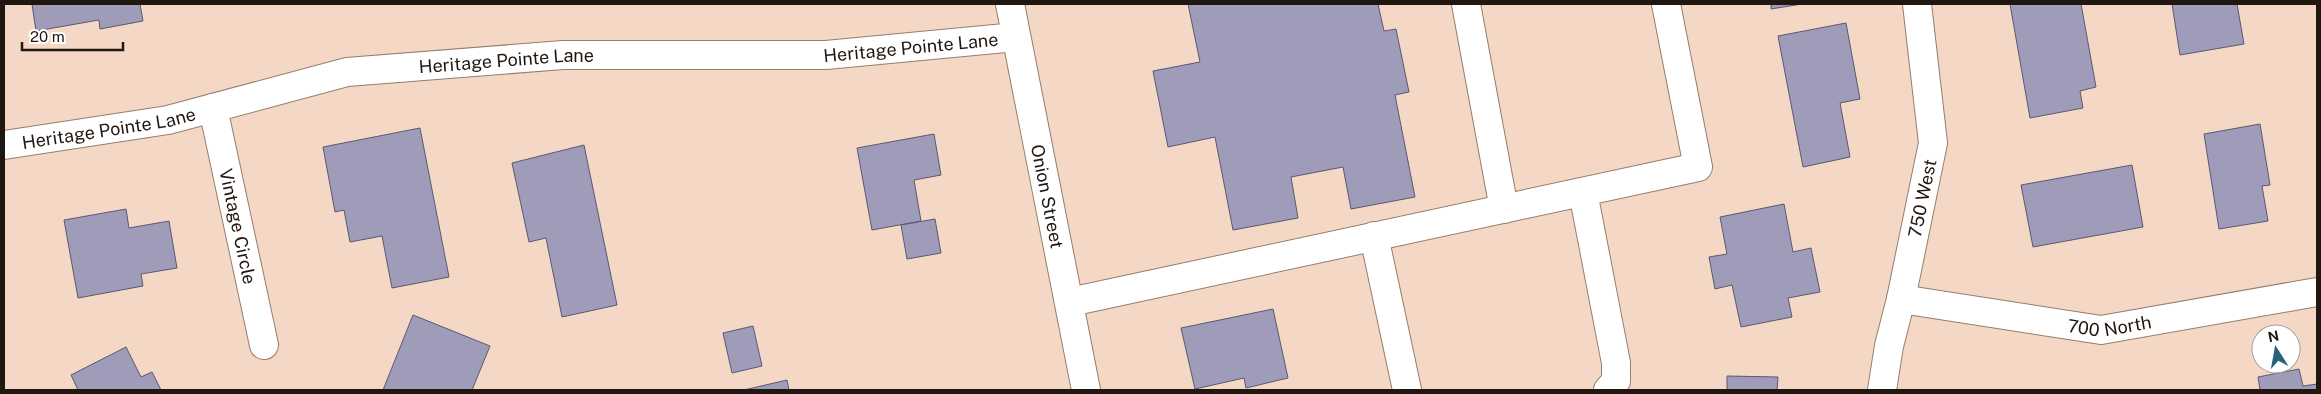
<svg xmlns="http://www.w3.org/2000/svg" width="2321" height="394" font-family="'Public Sans',sans-serif">
<rect width="100%" height="100%" fill="#f4d8c5"/>
<!-- building -->
<g fill="#9e9cb8" stroke="#5a5871">
<polygon points="32,4 140,4 143,21 100,29 99,20 36,31"/>
<polygon points="1188,4 1378,4 1384,31 1396,29 1409,92 1395,95 1415,197 1351,209 1343,167 1291,177 1298,218 1233,230 1215,137 1168,147 1153,71 1200,62"/>
<polygon points="1771,4 1802,4 1771,9"/>
<polygon points="2010,4 2081,4 2096,87 2080,91 2083,108 2030,118"/>
<polygon points="2172,4 2237,4 2244,44 2180,55"/>
<polygon points="1846,23 1860,99 1840,103 1850,157 1803,167 1778,36"/>
<polygon points="2260,124 2270,185 2262,186 2268,221 2219,229 2204,134"/>
<polygon points="420,128 449,277 392,288 382,236 350,242 344,210 335,212 323,147"/>
<polygon points="934,134 941,175 914,180 921,221 872,230 857,148"/>
<polygon points="584,145 617,305 562,317 546,238 529,242 512,163"/>
<polygon points="2132,165 2143,227 2033,247 2021,185"/>
<polygon points="1784,204 1793,252 1811,248 1820,292 1788,298 1792,317 1741,327 1732,285 1715,289 1709,257 1727,254 1720,217"/>
<polygon points="126,209 129,228 169,221 177,268 141,274 143,286 78,298 64,220"/>
<polygon points="935,219 941,253 907,259 901,225"/>
<polygon points="1273,309 1288,378 1246,388 1244,378 1195,389 1181,328"/>
<polygon points="413,315 490,346 472,390 383,390"/>
<polygon points="753,326 762,366 732,373 723,333"/>
<polygon points="126,347 141,377 152,372 161,390 78,390 71,375"/>
<polygon points="2299,369 2303,386 2317,384 2317,390 2260,390 2258,377"/>
<polygon points="1727,376 1778,377 1777,390 1727,390"/>
<polygon points="787,380 789,390 744,390"/>
</g>
<g fill="none" stroke-linecap="round" stroke-linejoin="round">
<!-- minor casing -->
<g stroke="#967d6c" stroke-width="30">
<g id="minor">
<path id="s1" d="M1010,4L1086,390"/>
<polyline points="1466,4 1504,209"/>
<path id="s2" d="M213,108L264,345"/>
<path id="s3" d="M4,145L168,120L347,72L563,55H826L1016,37"/>
<polyline points="1583,192 1616,363 1616,381 1608,390"/>
<polyline points="1374,236 1407,390"/>
<path id="s4" d="M1901,299L2101,330L2317,292"/>
<polyline points="1070,302 1698,167 1666,4"/>
<path id="s5" d="M1882,390L1889,346L1901,299L1933,143L1917,4"/>
</g>
</g>
<!-- minor -->
<use href="#minor" stroke="#fff" stroke-width="28"/>
</g>
<g text-anchor="middle" dominant-baseline="central" stroke-width="5" stroke-linejoin="round" paint-order="stroke">
<!-- street labels -->
<g font-size="18" fill="#211711" stroke="#fff">
<text stroke="none"><textPath href="#s3" startOffset="916">Heritage Pointe Lane</textPath></text>
<text stroke="none"><textPath href="#s3" startOffset="511">Heritage Pointe Lane</textPath></text>
<text stroke="none"><textPath href="#s3" startOffset="106">Heritage Pointe Lane</textPath></text>
<text stroke="none"><textPath href="#s1" startOffset="196">Onion Street</textPath></text>
<text stroke="none"><textPath href="#s5" startOffset="196">750 West</textPath></text>
<text stroke="none"><textPath href="#s2" startOffset="121">Vintage Circle</textPath></text>
<text stroke="none"><textPath href="#s4" startOffset="211">700 North</textPath></text>
</g>
</g>
<!-- border -->
<rect width="2321" height="394" fill="none" stroke="#211711" stroke-width="10"/>
<!-- north arrow -->
<g transform="translate(2276 349) rotate(349)"><circle r="24" fill="#ffffff" stroke="#a6a2a0"/>
<path d="M0-4L9 19L0 12L-9 19Z" fill="#29617b"/>
<text y="-8" font-size="14" font-weight="bold" text-anchor="middle" fill="#211711">N</text>
</g>
<!-- scale -->
<path d="M22 42v8h101v-8" fill="none" stroke="#211711" stroke-width="2.5"/>
<text x="30" y="42" font-size="15" fill="#211711" stroke="#ffffff" stroke-width="4" paint-order="stroke">20 m</text>
</svg>
